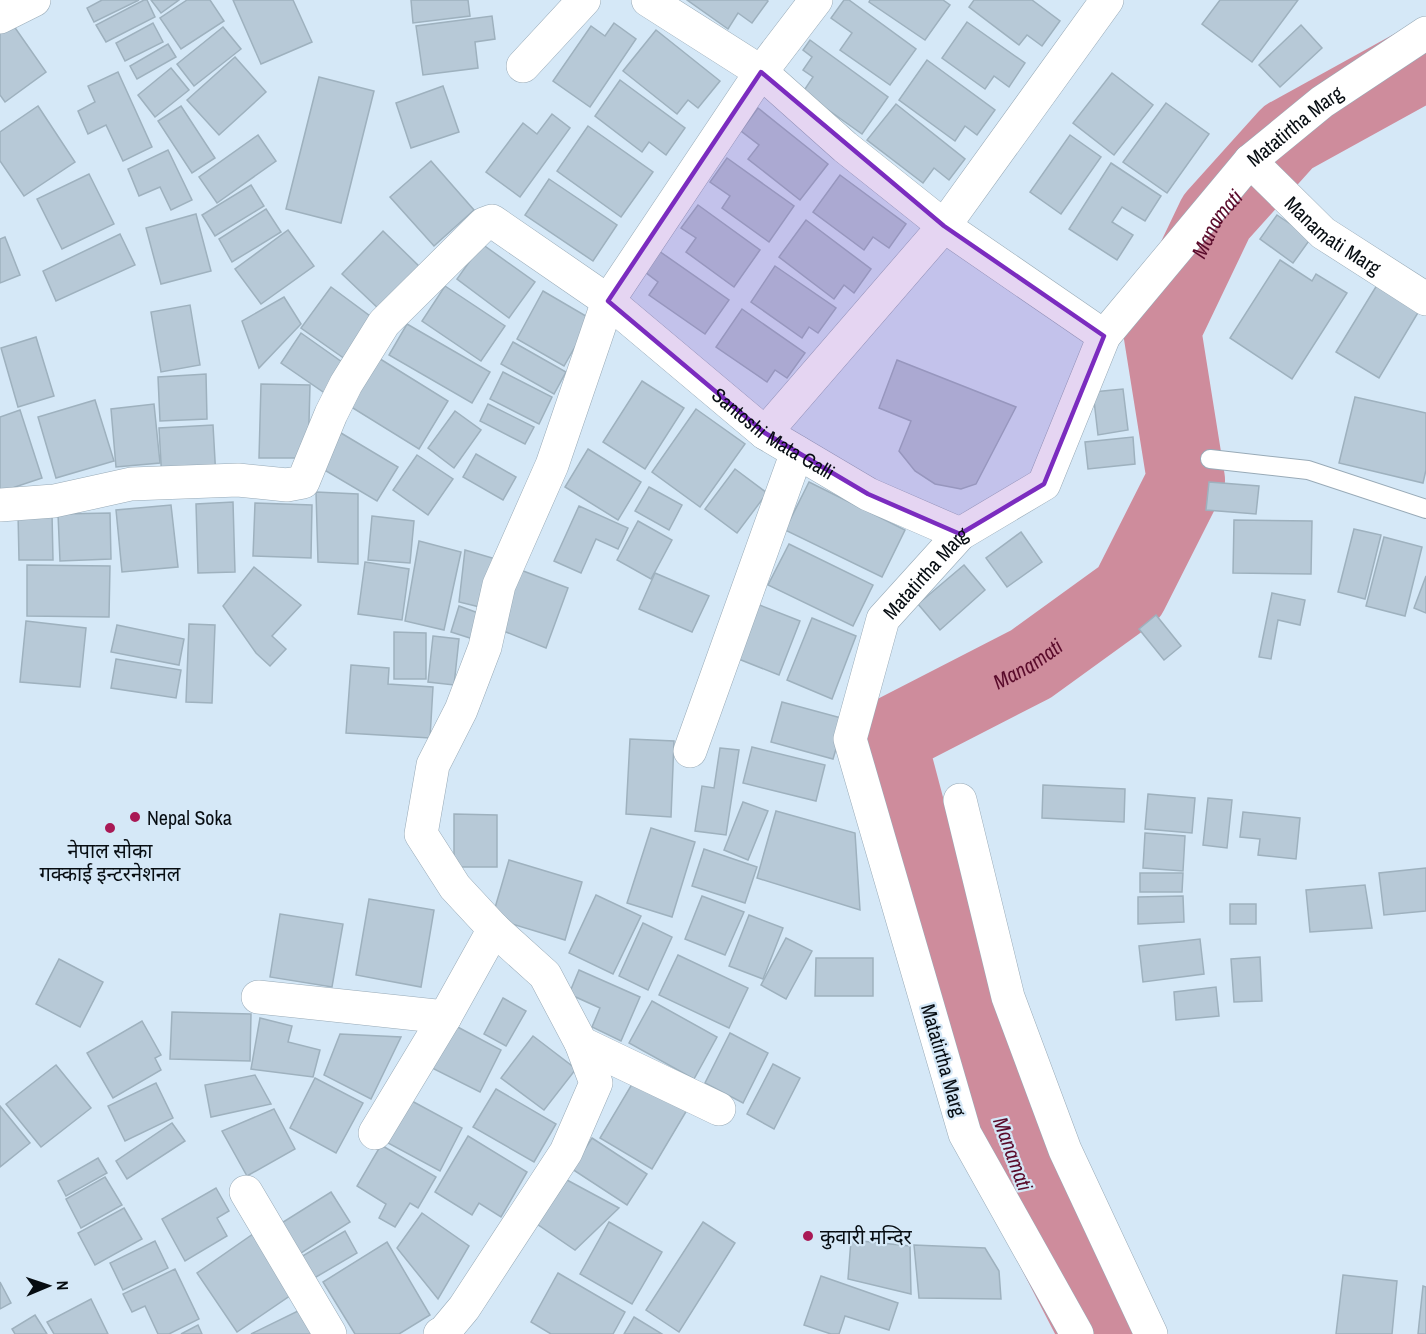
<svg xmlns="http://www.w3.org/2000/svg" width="1426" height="1334" font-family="'Archivo Narrow','Noto Sans Devanagari',sans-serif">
<rect width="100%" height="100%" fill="#d5e8f7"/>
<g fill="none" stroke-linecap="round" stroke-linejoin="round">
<!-- river -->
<path stroke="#ce8c9c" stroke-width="78" id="s1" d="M1099,1334L1023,1187L946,961L887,738L1031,664L1129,593L1186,480L1162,330L1216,217L1288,137L1426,61"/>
</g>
<!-- building -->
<g fill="#b7c9d7" stroke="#9eb1be" stroke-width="1.5">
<polygon points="102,0 139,0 94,22 87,8"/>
<polygon points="144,0 147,0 155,17 106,42 96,25"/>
<polygon points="151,0 179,0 161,13"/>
<polygon points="187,0 210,0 224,21 181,49 160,18"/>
<polygon points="233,0 293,0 312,42 261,64"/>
<polygon points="411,0 468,0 470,16 413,23"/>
<polygon points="687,0 767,0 768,1 752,23 738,13 728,29"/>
<polygon points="844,0 849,0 916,49 890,85 840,50 852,33 831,18"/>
<polygon points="870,0 943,0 950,5 925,40 869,2"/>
<polygon points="974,0 1032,0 1060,21 1042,46 1027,35 1019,45 969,7"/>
<polygon points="1220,0 1298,0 1252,62 1202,24"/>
<polygon points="492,16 495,39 475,42 478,68 423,75 416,26"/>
<polygon points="11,22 46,72 5,102 0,95 0,29"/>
<polygon points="967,22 1025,63 1009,87 994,76 985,89 942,58"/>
<polygon points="153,23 163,42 125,61 116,43"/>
<polygon points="614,23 636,39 590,107 553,81 591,26 605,36"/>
<polygon points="1301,25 1322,48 1280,87 1259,65"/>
<polygon points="223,27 241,49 194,86 177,64"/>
<polygon points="656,30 720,81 698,108 688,100 677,114 623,71"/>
<polygon points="810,40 888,97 862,134 803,92 813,77 803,70 812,57 803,50"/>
<polygon points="168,44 176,57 137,79 130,66"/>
<polygon points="235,57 266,92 219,135 187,100"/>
<polygon points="927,60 995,110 977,135 965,126 955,141 899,100"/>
<polygon points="171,68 189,90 155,117 138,95"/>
<polygon points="118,72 152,147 123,161 106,125 88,134 78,111 95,102 88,86"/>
<polygon points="1112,73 1153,105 1114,155 1073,123"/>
<polygon points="319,77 374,91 341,223 286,209"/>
<polygon points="620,80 685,128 666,155 649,142 642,152 595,116"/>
<polygon points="443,86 459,132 411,148 396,103"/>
<polygon points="1166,103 1209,134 1167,193 1123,162"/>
<polygon points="896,104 965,159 949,180 934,168 923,183 867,140"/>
<polygon points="38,106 75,162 24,196 0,161 0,132"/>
<polygon points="181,106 215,158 192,173 158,121"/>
<polygon points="758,108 828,164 800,200 748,159 759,145 741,131"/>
<polygon points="552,114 570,128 520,197 486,172 523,123 537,134"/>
<polygon points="588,126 653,172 621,217 557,171"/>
<polygon points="258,135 276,161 217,203 199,177"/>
<polygon points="1070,135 1101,157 1061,214 1030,192"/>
<polygon points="168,150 192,200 171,210 160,187 139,196 128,169"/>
<polygon points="727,158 794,206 769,242 722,208 730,196 710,182"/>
<polygon points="431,161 474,210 434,246 390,197"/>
<polygon points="1111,163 1161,196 1145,221 1122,207 1112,222 1133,235 1117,260 1069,229"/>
<polygon points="89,174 114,224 62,249 37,199"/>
<polygon points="840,175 906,224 889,248 873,237 864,250 813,212"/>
<polygon points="549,179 617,225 593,261 525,215"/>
<polygon points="251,185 264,206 215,236 202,215"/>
<polygon points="698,205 760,250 734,287 686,252 696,238 681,228"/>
<polygon points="266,209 281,232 232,262 219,239"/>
<polygon points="196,214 211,271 161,284 146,228"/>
<polygon points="1277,215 1311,238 1293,263 1260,239"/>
<polygon points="806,220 871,269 854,293 844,285 834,299 779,257"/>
<polygon points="288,230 314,266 261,304 235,269"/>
<polygon points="383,231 421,268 381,311 342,274"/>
<polygon points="120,234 135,265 56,301 43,271"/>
<polygon points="5,237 20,275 0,283 0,239"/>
<polygon points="482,244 535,282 509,318 457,279"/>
<polygon points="659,251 729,300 705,334 649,295 658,282 645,272"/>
<polygon points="1280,260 1312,281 1316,274 1347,293 1292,379 1230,338"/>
<polygon points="775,266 836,308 818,333 809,327 802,338 751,302"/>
<polygon points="1377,285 1419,311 1379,378 1336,352"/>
<polygon points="445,286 505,326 481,361 422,321"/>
<polygon points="331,287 374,319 345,359 301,328"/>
<polygon points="543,291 591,319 564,366 517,339"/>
<polygon points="284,297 301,324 259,368 242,321"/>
<polygon points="190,305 200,365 161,372 151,312"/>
<polygon points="742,309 805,353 787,378 775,370 767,382 716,347"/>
<polygon points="407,324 490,372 472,403 389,355"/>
<polygon points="301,333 349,367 329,396 281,363"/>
<polygon points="36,337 54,396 18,407 1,348"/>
<polygon points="513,342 566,372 554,394 501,364"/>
<polygon points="377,357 448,401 419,449 348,405"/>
<polygon points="897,360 1016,407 976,484 961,489 935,484 915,471 899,451 911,421 879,408"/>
<polygon points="503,372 552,397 539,424 490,399"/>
<polygon points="206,374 207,419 160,421 158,377"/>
<polygon points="642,381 684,408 645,469 603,442"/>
<polygon points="261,384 310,385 308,458 259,458"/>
<polygon points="1123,389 1128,430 1098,435 1093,392"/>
<polygon points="1355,397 1426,413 1426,470 1423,483 1339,463"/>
<polygon points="95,400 114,461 56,478 38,417"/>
<polygon points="154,404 160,463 116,467 111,409"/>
<polygon points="488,404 534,427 525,444 480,421"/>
<polygon points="696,409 745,444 700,507 652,472"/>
<polygon points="20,410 42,478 0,492 0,417"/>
<polygon points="455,411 481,430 454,468 428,448"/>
<polygon points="213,425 216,478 162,481 159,428"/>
<polygon points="341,433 398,467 377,501 321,468"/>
<polygon points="1133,437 1135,464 1088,469 1085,442"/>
<polygon points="588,449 641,482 618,520 565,487"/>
<polygon points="476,454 516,477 503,500 463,477"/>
<polygon points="417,455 453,479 428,515 393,490"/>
<polygon points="735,469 767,493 737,533 705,509"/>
<polygon points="809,482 905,530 882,577 785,530"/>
<polygon points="1209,482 1259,486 1256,514 1206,510"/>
<polygon points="649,487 682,505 669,530 635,511"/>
<polygon points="316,492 358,494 358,564 318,562"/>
<polygon points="233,502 235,572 198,573 196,504"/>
<polygon points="255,503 312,505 311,558 253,556"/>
<polygon points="171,505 178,567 122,572 116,510"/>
<polygon points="579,506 628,528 618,549 596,539 581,573 554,561"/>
<polygon points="18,513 52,513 53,560 19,560"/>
<polygon points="110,513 111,559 60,561 58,514"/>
<polygon points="372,516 414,521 410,563 368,560"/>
<polygon points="1234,520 1312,521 1311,574 1233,573"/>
<polygon points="638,521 672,540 651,579 617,560"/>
<polygon points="1354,529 1381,535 1365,599 1338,592"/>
<polygon points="1021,532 1042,562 1007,587 986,558"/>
<polygon points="1384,537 1422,547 1405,616 1366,606"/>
<polygon points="419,541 461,552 444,630 405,621"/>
<polygon points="789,544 873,585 853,626 768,585"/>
<polygon points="465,550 499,560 484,608 459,602"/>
<polygon points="365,562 409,569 402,620 358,614"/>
<polygon points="27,565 110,566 109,617 27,616"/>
<polygon points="964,565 985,590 940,630 918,604"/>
<polygon points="254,567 301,605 272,636 286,649 270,666 256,653 223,606"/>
<polygon points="518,569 568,588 546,648 496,628"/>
<polygon points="655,573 709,596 692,632 639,609"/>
<polygon points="1426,576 1426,613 1414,608"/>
<polygon points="1272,593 1305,600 1300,625 1278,620 1271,659 1259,657"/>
<polygon points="757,604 800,621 779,675 736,658"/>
<polygon points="459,606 481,614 473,639 451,632"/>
<polygon points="1156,615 1181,646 1164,660 1139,629"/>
<polygon points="812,618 856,636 832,699 787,680"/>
<polygon points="26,621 86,628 80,687 20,682"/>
<polygon points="189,624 215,625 212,703 186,702"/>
<polygon points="117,625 184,639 179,665 111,652"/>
<polygon points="394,632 426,633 426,679 394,679"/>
<polygon points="433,636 459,639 454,685 428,682"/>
<polygon points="116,659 181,670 176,698 111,688"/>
<polygon points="351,665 389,668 388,684 433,687 430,738 346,733"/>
<polygon points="782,702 845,719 833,759 771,742"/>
<polygon points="630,739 674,741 671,817 626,814"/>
<polygon points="752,747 825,765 816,801 743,783"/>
<polygon points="720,748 739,750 726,835 695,831 702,786 714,788"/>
<polygon points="1043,785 1125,789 1124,822 1042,818"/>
<polygon points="1148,794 1195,798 1192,833 1145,829"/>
<polygon points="1208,798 1232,800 1227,848 1203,845"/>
<polygon points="743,802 768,811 748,860 724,850"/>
<polygon points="776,811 855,833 860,910 757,878"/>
<polygon points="1243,812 1300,818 1296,859 1258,855 1260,839 1240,837"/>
<polygon points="454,814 497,815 497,867 454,867"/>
<polygon points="651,828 695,842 672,917 627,903"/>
<polygon points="1145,833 1185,836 1183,871 1143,868"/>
<polygon points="704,849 757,867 745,903 692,886"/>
<polygon points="509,860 582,882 565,940 492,918"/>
<polygon points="1426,868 1426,911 1384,915 1379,873"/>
<polygon points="1140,873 1183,873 1182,892 1140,892"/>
<polygon points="1365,885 1372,928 1310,932 1306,890"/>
<polygon points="596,895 641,916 613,974 569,953"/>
<polygon points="702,896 744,912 725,955 685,939"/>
<polygon points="1183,896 1184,922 1138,924 1138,897"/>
<polygon points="369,899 434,910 421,987 356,975"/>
<rect x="1230" y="904" width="26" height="20"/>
<polygon points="280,914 343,924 332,987 270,977"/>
<polygon points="749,915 783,928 763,979 729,966"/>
<polygon points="643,923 672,937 648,990 619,976"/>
<polygon points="786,938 812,951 786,999 761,985"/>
<polygon points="1200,939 1204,974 1143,982 1139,946"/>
<polygon points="678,955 748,988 729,1028 659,995"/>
<polygon points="1260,957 1262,1001 1234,1002 1231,959"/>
<polygon points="816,958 873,958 873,996 815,996"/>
<polygon points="59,959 103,982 80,1027 36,1004"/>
<polygon points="579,970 640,997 621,1041 592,1027 600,1008 569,994"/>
<polygon points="1216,987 1219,1016 1176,1020 1174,992"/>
<polygon points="503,998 526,1011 506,1046 484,1034"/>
<polygon points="652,1001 717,1037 694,1079 629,1043"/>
<polygon points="172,1012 251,1014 250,1061 170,1059"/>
<polygon points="260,1018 292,1026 288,1042 320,1050 313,1077 251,1069"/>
<polygon points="142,1021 161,1055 155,1058 161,1070 113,1098 87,1053"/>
<polygon points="452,1024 501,1050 480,1092 430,1067"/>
<polygon points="730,1033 768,1053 743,1103 705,1083"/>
<polygon points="340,1034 401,1037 371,1099 324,1075"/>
<polygon points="533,1036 576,1069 544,1110 501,1078"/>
<polygon points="773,1064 800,1078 774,1129 747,1114"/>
<polygon points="56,1065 91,1108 41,1147 6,1104"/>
<polygon points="255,1075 271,1104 211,1117 205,1085"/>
<polygon points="315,1078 363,1103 336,1153 290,1128"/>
<polygon points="635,1079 687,1110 652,1169 600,1138"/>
<polygon points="156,1083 173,1118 125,1141 108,1106"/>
<polygon points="496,1089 556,1124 534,1162 473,1127"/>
<polygon points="410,1100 462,1128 440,1171 388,1143"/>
<polygon points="0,1106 30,1143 0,1167"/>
<polygon points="274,1109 295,1149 247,1176 222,1131"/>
<polygon points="172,1123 185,1141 127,1179 116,1161"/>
<polygon points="468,1136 527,1172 501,1217 479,1203 472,1215 435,1192"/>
<polygon points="592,1138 647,1174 627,1205 572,1169"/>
<polygon points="381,1145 436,1177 418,1208 410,1203 395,1227 379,1218 386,1204 357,1186"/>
<polygon points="98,1158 107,1173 66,1196 58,1181"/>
<polygon points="105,1177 122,1205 81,1228 66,1199"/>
<polygon points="567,1180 619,1208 575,1250 537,1224"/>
<polygon points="216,1188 229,1211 217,1218 227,1236 185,1261 162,1219"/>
<polygon points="331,1192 350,1222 298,1255 280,1224"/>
<polygon points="124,1208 142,1239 95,1265 78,1233"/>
<polygon points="422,1213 469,1246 438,1299 397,1248"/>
<polygon points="609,1222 662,1252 632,1304 580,1274"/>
<polygon points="703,1222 735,1243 679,1332 646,1310"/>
<polygon points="345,1231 357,1253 311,1280 299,1258"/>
<polygon points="253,1234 294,1293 237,1332 197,1273"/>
<polygon points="851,1240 910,1246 911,1294 848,1279"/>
<polygon points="155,1241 168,1268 123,1290 110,1263"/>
<polygon points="387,1242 430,1315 399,1334 355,1334 323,1282"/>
<polygon points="914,1245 985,1248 999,1271 1001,1299 919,1298"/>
<polygon points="175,1269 199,1319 169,1334 158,1334 145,1306 132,1312 123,1294"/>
<polygon points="558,1273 625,1312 613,1334 551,1334 531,1322"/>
<polygon points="1343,1275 1397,1281 1392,1334 1336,1334"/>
<polygon points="821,1276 898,1303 889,1330 845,1316 839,1334 831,1334 804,1325"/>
<polygon points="0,1282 11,1303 0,1309"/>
<polygon points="1423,1286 1426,1287 1426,1334 1418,1334"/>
<polygon points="91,1299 108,1334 54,1334 47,1322"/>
<polygon points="302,1309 314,1334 251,1334"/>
<polygon points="35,1315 47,1334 15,1334 12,1329"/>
<polygon points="634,1317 662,1334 624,1334"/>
<polygon points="198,1325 202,1334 181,1334"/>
</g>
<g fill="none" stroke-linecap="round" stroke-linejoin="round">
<!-- service casing -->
<g stroke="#98aab7" stroke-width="20">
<polyline id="service" points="1210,459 1308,470 1426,509"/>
</g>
<!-- minor casing -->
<g stroke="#98aab7" stroke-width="34">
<g id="minor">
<polyline points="648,0 761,72 845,147 944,226 1104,336"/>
<polyline points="0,17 34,0"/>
<polyline points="523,66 584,0"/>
<path id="s2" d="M1250,161L1323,233L1426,299"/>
<polyline points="765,433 944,226 1107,0"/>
<path id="s3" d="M0,505L54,501L131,484L238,480L287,485L303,482L331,414L346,384L384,323L484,224L492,221L608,301L765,433L868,494L960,534"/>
<polyline points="690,751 797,452"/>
<polyline points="960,800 1008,997 1065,1150 1151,1334"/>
<polyline points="258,997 445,1017"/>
<polyline points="581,1043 719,1109"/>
<polyline points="375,1133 445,1017 494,929"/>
<polyline points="246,1192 330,1334"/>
<polyline points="440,1334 444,1332 464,1308 566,1152 596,1083 581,1043 545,975 494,929 455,887 421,834 433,765 461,710 485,647 499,585 552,465 608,301 761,72 816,0"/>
<path id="s4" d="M1077,1334L965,1134L850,739L883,619L960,534L1044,484L1104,336L1250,161L1322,102L1426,33"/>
</g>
</g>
<!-- service -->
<use href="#service" stroke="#fff" stroke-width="18"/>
<!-- minor -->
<use href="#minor" stroke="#fff" stroke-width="33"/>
</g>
<!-- marked area -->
<path fill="#7b2cbf" fill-opacity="0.2" stroke="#7b2cbf" stroke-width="4.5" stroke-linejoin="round" d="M761,72L944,226L1104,336L1044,484L960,534L868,494L765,433L608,301Z"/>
<!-- markers -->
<g fill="#a91955" stroke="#d5e8f7" stroke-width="2">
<circle cx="135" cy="817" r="6"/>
<circle cx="110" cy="828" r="6"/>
<circle cx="808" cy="1236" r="6"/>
</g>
<g text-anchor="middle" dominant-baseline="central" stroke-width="4.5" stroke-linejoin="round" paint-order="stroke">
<!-- street labels -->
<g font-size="20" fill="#070d12" stroke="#d5e8f7">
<text stroke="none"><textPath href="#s4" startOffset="1422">Matatirtha Marg</textPath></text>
<text stroke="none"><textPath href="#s2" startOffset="112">Manamati Marg</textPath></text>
<text stroke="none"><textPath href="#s3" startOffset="987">Santoshi Mata Galli</textPath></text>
<text stroke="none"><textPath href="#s4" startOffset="828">Matatirtha Marg</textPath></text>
<text transform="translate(944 1060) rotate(74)">Matatirtha Marg</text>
</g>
<!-- poi labels -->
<g font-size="20" fill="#070d12" stroke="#d5e8f7" text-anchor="start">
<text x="147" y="817">Nepal Soka</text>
<text x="110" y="850" text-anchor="middle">नेपाल सोका<tspan x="110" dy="23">गक्काई इन्टरनेशनल</tspan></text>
<text x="820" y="1236">कुवारी मन्दिर</text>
</g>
<!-- water labels -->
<g font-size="21" font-style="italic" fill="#5a0b2b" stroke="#d5e8f7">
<text stroke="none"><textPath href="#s1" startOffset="1316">Manamati</textPath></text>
<text stroke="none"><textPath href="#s1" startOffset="794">Manamati</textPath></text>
<text transform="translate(1013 1154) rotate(70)">Manamati</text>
</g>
</g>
<!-- north arrow -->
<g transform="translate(48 1286) rotate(88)" stroke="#d5e8f7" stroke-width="4.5" paint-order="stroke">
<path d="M0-4.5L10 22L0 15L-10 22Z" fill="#070d12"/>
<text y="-9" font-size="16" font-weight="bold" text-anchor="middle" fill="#070d12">N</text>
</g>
</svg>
